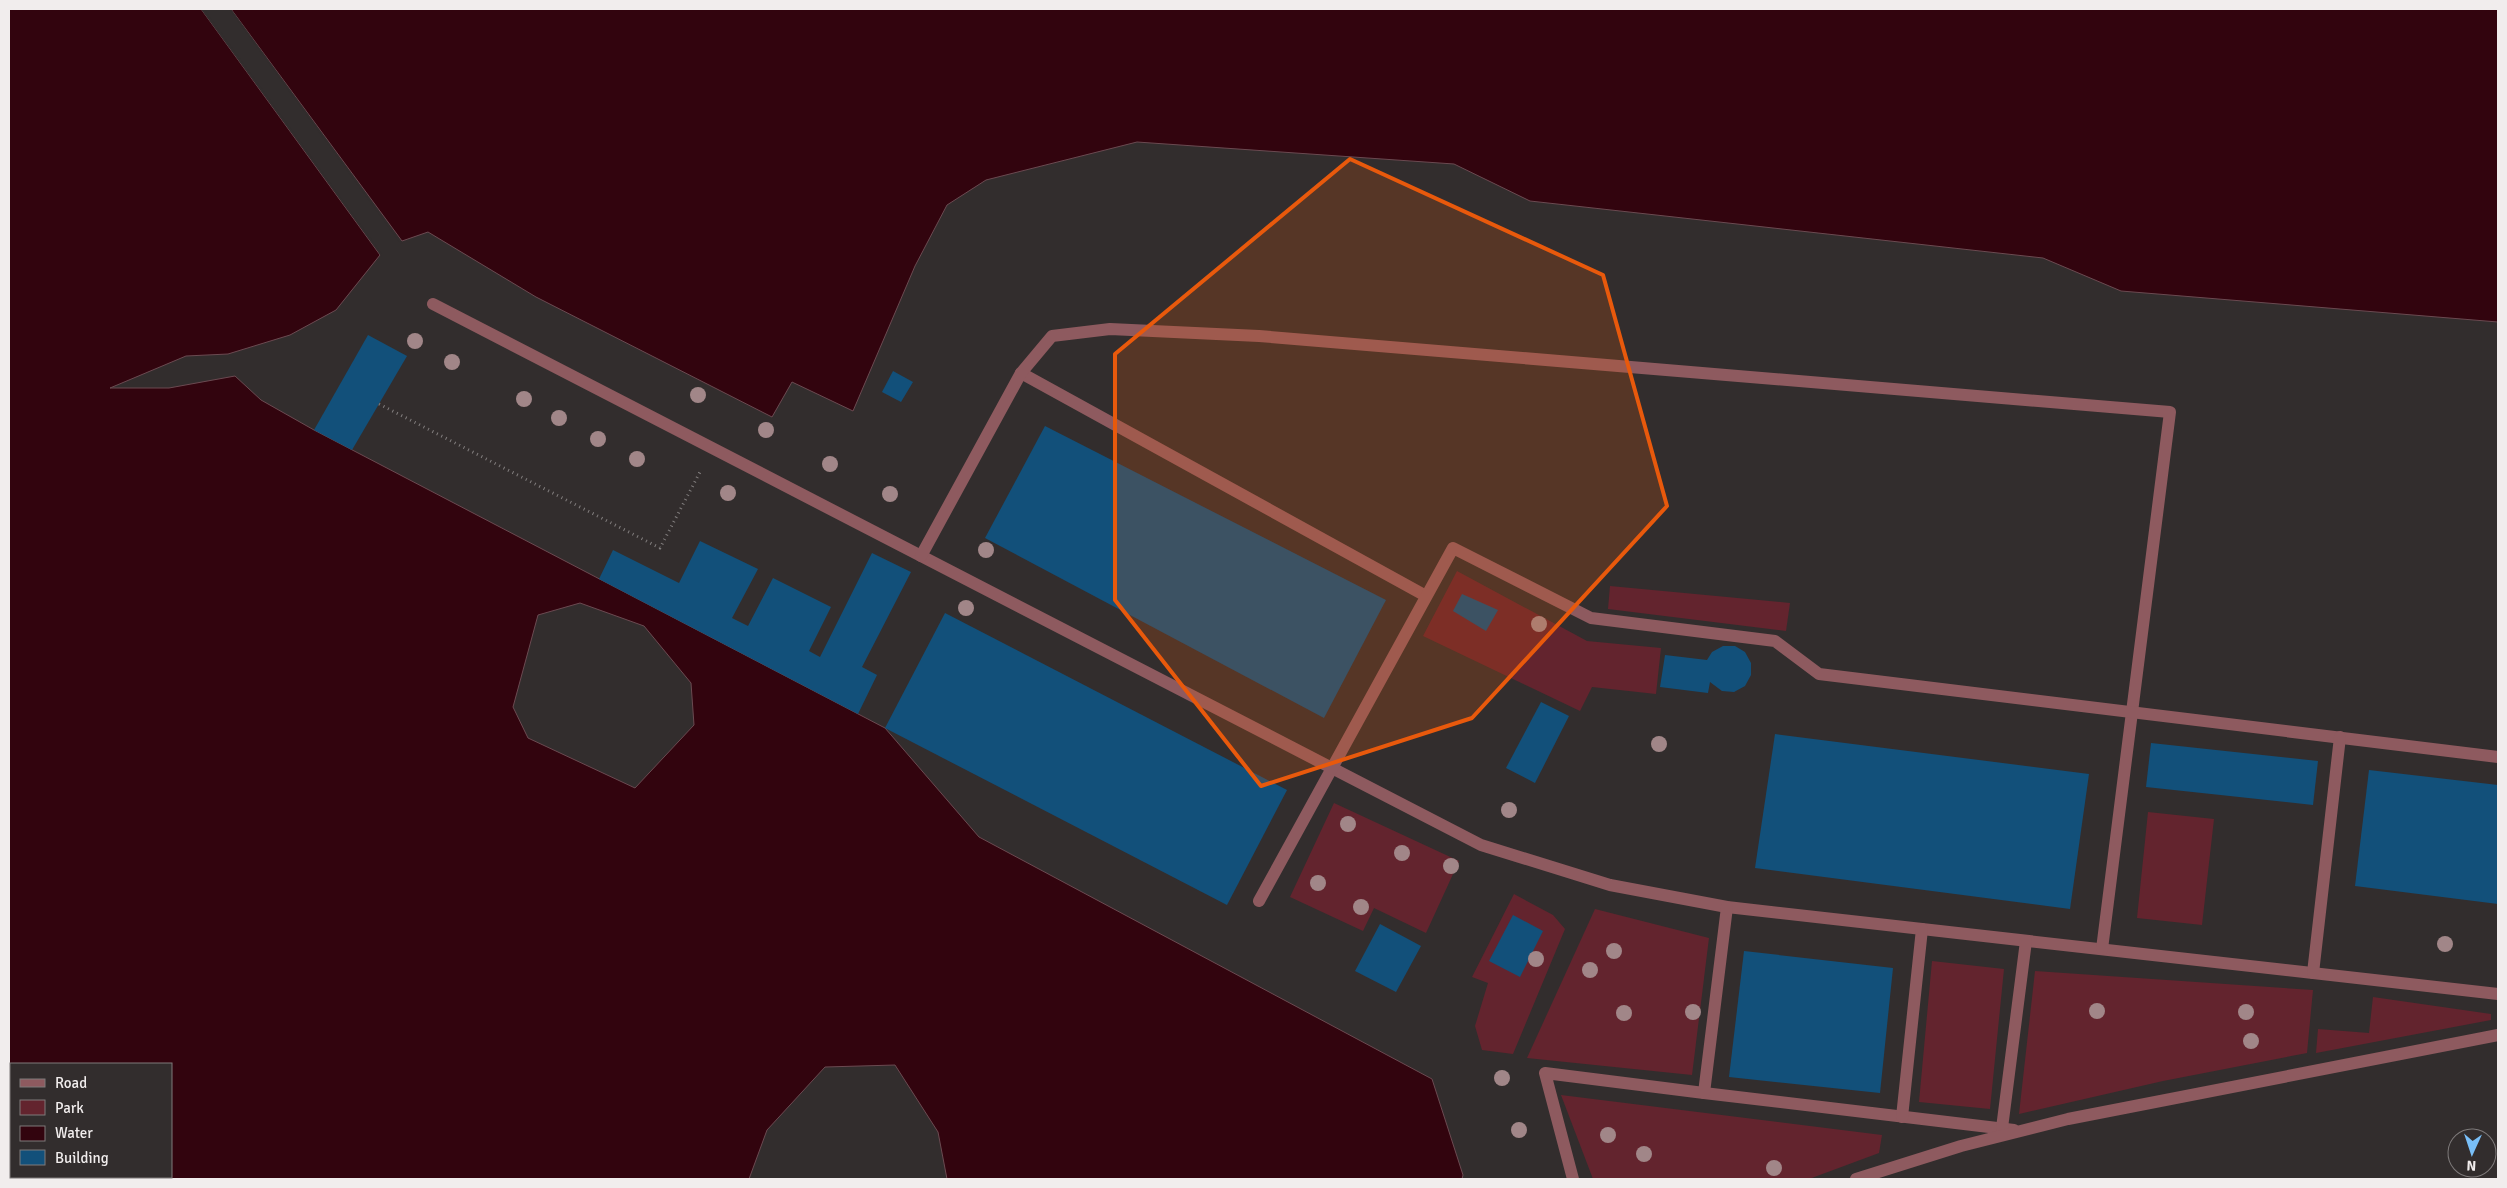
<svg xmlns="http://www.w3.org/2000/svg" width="2507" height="1188" font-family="Signika,sans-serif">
<rect width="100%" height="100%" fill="#322d2d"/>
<!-- green -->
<g fill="#63242e">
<polygon points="1457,571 1587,641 1661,648 1656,694 1592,687 1580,711 1423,636"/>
<polygon points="1610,586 1790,603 1786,631 1608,609"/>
<polygon points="1334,803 1459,861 1426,933 1374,908 1363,931 1290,897"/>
<polygon points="2148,812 2214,819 2202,925 2137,918"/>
<polygon points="1514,894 1553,915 1565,929 1513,1054 1482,1050 1475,1026 1488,983 1472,977"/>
<polygon points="1595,909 1709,938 1692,1075 1527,1058"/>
<polygon points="1932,961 2004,969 1990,1109 1919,1102"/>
<polygon points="2035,971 2313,990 2307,1053 2163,1081 2019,1114"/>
<polygon points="2373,997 2491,1014 2491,1020 2316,1053 2318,1029 2369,1033"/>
<polygon points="1561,1095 1882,1135 1879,1153 1809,1179 1593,1179"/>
</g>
<!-- water -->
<g fill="#32040e" stroke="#6b4a51" fill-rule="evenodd">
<path d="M9,9H201L380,255L336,310L290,335L228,354L186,356L110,388H169L235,376L261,400L314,430L885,728L979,837L1432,1079L1463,1175L1462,1179H947L938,1132L895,1065L825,1067L767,1130L749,1179H9ZM580,603L644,626L691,683L694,725L635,788L528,738L513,707L538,615ZM11,1064H171V1177H11Z"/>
<polygon points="231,9 2498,9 2498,322 2121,291 2043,258 1530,201 1454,164 1137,142 986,180 947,205 915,266 853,411 792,382 772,417 536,297 428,232 402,241"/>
</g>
<!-- pier -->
<g fill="#322d2d">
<polygon points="201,9 204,9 382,254 382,257"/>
<polygon points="229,9 231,9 403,244 400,243"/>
</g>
<!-- building -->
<g fill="#12507a">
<polygon points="368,335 407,356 352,450 314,430"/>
<polygon points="893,371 913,382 901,402 882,392"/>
<polygon points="1045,426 1386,600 1324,718 985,538"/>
<polygon points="700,541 758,569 732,618 748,626 773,578 831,607 809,651 820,657 872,553 911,572 862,667 877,675 858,714 599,579 613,550 679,583"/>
<polygon points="1462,594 1498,610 1486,631 1453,611"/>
<polygon points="945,613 1287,790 1227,905 885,728"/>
<polygon points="1723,646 1735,646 1745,652 1751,663 1751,675 1745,686 1734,692 1722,691 1710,682 1708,693 1660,687 1665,655 1707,660 1712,652"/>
<polygon points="1541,702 1569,716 1535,783 1506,768"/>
<polygon points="1775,734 2089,774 2070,909 1755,868"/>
<polygon points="2151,743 2318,761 2313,805 2146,787"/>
<polygon points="2369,770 2498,785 2498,904 2355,886"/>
<polygon points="1513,915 1543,931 1520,977 1489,961"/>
<polygon points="1380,924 1421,946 1396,992 1355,971"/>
<polygon points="1744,951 1893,968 1880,1093 1729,1077"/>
</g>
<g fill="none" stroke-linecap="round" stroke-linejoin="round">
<!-- path -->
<polyline stroke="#837f7f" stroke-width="3" stroke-dasharray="1 4" stroke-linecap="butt" points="379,404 660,548 700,472"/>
<!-- minor -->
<g stroke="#8e5a5f" stroke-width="12">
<polyline points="433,304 1481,845 1610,885 1727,907 2498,994"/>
<polyline points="1021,373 1426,596"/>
<polyline points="921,556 1021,373 1052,336 1110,329 1259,336 2170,412 2102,949"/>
<polyline points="1259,901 1453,548 1591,618 1775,641 1819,674 2498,757"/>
<polyline points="2313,973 2340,737"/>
<polyline points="1704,1093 2014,1130"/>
<polyline points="1902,1117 1922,929"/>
<polyline points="2002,1128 2026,941"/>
<polyline points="1573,1179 1545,1073 1704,1093 1727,907"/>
<polyline points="1856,1179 1961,1146 2068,1119 2498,1035"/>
</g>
</g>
<!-- trees -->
<g fill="#a18688">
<circle cx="415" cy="341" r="8"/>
<circle cx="452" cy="362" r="8"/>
<circle cx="698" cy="395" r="8"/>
<circle cx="524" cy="399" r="8"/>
<circle cx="559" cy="418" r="8"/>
<circle cx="766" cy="430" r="8"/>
<circle cx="598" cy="439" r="8"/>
<circle cx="637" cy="459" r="8"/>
<circle cx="830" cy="464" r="8"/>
<circle cx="728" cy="493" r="8"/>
<circle cx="890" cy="494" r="8"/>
<circle cx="986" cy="550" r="8"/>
<circle cx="966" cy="608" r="8"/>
<circle cx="1539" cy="624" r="8"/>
<circle cx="1659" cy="744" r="8"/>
<circle cx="1509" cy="810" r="8"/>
<circle cx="1348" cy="824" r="8"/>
<circle cx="1402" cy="853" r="8"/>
<circle cx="1451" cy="866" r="8"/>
<circle cx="1318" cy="883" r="8"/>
<circle cx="1361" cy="907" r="8"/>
<circle cx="2445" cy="944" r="8"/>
<circle cx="1614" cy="951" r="8"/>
<circle cx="1536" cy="959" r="8"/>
<circle cx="1590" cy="970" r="8"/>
<circle cx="2097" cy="1011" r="8"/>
<circle cx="1693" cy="1012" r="8"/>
<circle cx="2246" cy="1012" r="8"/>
<circle cx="1624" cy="1013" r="8"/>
<circle cx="2251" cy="1041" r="8"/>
<circle cx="1502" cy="1078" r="8"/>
<circle cx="1519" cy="1130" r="8"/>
<circle cx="1608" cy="1135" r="8"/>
<circle cx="1644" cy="1154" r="8"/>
<circle cx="1774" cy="1168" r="8"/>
</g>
<!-- marked area -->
<path fill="#e8590c" fill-opacity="0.2" stroke="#e8590c" stroke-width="4" stroke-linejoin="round" d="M1350,159L1603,275L1667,506L1472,718L1261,786L1115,600V354Z"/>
<!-- border -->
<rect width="2507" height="1188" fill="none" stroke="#f1eded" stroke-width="20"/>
<!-- legend -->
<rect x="10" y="1063" width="162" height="115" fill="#322d2d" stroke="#7e7a7a"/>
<rect x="20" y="1079" width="25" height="8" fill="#8e5a5f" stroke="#7e7a7a"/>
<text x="55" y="1088" font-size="15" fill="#f1eded">Road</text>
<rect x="20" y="1100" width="25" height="15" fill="#63242e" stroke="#7e7a7a"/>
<text x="55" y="1113" font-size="15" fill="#f1eded">Park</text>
<rect x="20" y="1126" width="25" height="15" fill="#32040e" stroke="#7e7a7a"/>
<text x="55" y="1138" font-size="15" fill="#f1eded">Water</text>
<rect x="20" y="1150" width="25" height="15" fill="#12507a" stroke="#7e7a7a"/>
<text x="55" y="1163" font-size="15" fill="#f1eded">Building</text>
<!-- north arrow -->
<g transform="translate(2472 1153) rotate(183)"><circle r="24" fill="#322d2d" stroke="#7e7a7a"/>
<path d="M0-4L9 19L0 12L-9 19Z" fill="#79bff8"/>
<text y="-8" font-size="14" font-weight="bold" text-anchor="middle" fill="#f1eded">N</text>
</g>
</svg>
